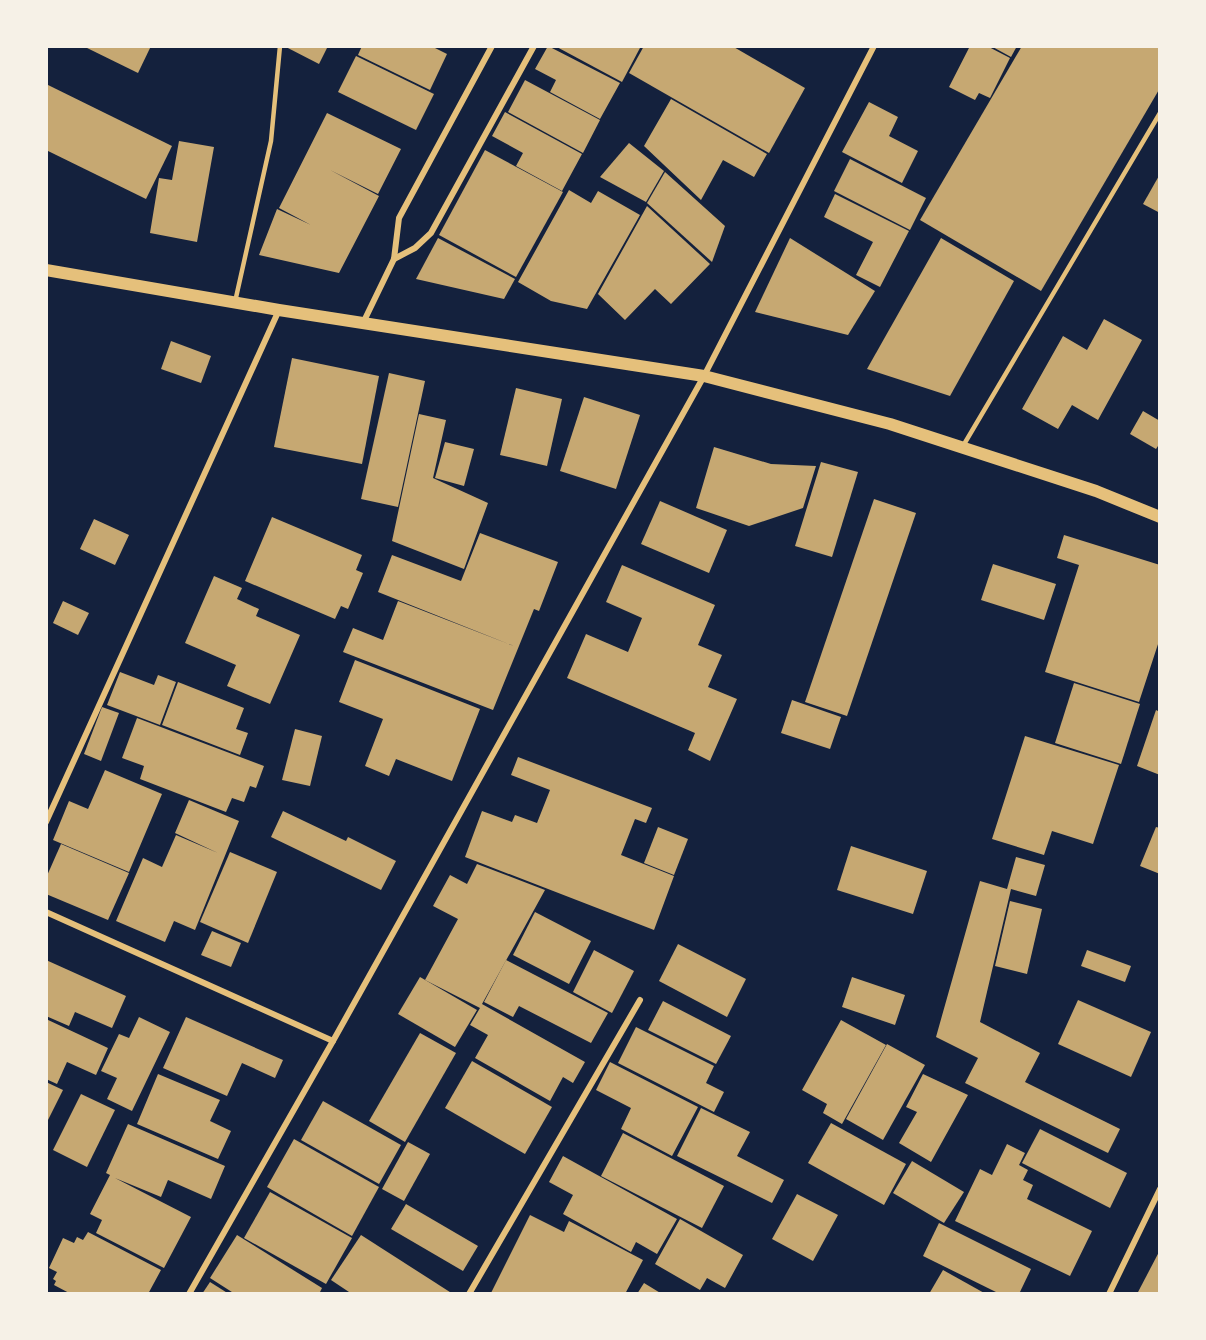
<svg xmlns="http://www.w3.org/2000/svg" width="1206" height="1340" font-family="'Open Sans',sans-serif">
<rect width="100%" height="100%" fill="#14213d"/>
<!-- building -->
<g fill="#c6a872">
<polygon points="83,46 151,46 138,73"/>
<polygon points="284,46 328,46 319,64"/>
<polygon points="362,46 431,46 447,54 430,90 358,55"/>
<polygon points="548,46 620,83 600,119 550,92 556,80 535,69"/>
<polygon points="555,46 641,46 622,82"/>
<polygon points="644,46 732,46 805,88 769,153 629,73"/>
<polygon points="970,46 987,46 1010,58 990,98 979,93 975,100 949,87"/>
<polygon points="991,46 1017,46 1011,57"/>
<polygon points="1022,46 1160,46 1160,88 1041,291 920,220"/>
<polygon points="356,56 434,94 416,130 338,92"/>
<polygon points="525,80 600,120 583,153 508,112"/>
<polygon points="46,84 172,146 146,199 46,150"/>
<polygon points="671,99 767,154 754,177 723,160 701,200 644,146"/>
<polygon points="869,102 898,117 889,136 918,151 902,183 842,152"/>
<polygon points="505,112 582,154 562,191 516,166 523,153 492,136"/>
<polygon points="327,113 401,149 378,194 330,170 379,196 339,273 259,255 277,209 311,225 279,208"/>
<polygon points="179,141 214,147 197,242 150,233 159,178 172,180"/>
<polygon points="629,143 664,171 646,202 600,177"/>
<polygon points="485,150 563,192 516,277 439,235"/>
<polygon points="850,159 926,198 910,230 834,191"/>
<polygon points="665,172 725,226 712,262 647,203"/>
<polygon points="1160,174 1160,213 1143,204"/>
<polygon points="569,190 591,203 598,191 640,215 587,309 551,301 518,282"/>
<polygon points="835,194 909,231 880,287 856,275 873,242 824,217"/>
<polygon points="647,206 710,264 671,304 655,289 625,320 598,294"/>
<polygon points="438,238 515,279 504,299 416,279"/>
<polygon points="790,238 875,291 848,335 755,312"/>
<polygon points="941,238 1014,281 950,396 867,369"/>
<polygon points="1104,319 1142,340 1098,420 1072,405 1058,429 1022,409 1063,336 1087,350"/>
<polygon points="171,341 211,356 201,383 161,369"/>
<polygon points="292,358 379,376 362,464 274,447"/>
<polygon points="389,373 425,381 398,507 361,499"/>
<polygon points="516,388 562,399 547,466 500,455"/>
<polygon points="584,397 640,415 616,489 560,471"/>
<polygon points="1143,411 1160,421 1160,443 1156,449 1130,434"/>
<polygon points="419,414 446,420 433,478 488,503 464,569 392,541"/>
<polygon points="445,442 474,449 464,486 435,478"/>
<polygon points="714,447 771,464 816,466 803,508 749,526 696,508"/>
<polygon points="821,462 858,472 832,557 795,546"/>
<polygon points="874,499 916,513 847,716 805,702"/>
<polygon points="660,501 727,530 709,573 641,544"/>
<polygon points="272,517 362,555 356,570 363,573 348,609 341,606 335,619 245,581"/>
<polygon points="94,519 129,535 115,565 80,549"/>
<polygon points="480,533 558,562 539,611 534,609 493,710 343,652 353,628 383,640 398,601 514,646 378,592 392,555 461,581"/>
<polygon points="1064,535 1160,565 1160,638 1139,702 1045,672 1079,565 1057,558"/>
<polygon points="993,564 1056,584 1044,620 981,600"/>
<polygon points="622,565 715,605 698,645 722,655 708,687 737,699 710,761 688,750 695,733 567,678 586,634 628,652 642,618 606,602"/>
<polygon points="214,576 242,588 237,599 259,609 256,616 300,635 270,704 227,686 236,665 185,643"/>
<polygon points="63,601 89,613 78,635 53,623"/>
<polygon points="355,660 480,709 452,781 396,759 389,776 365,766 383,719 339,702"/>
<polygon points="120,672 154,685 158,675 176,682 160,725 107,705"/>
<polygon points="178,682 244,708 236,729 248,733 240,755 162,725"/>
<polygon points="1074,683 1140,704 1121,764 1055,743"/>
<polygon points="792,700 841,717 830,749 781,733"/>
<polygon points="102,707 119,713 101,761 84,754"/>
<polygon points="1156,710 1160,712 1160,775 1137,766"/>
<polygon points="137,718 264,766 256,788 250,786 244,802 232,798 226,812 140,779 144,766 122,758"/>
<polygon points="295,729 322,736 310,786 282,780"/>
<polygon points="1025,736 1119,765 1093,844 1052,831 1044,855 992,839"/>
<polygon points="518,757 652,808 646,823 635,819 621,855 674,876 654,930 465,857 482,811 512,822 515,815 537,823 550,790 511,775"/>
<polygon points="105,770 162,794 129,872 53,840 69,801 88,809"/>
<polygon points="189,800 239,821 195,930 174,921 165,942 116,921 143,858 162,867 176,835 218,853 175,833"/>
<polygon points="283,811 346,841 348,837 396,861 381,890 271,837"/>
<polygon points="658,827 688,839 674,875 644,863"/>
<polygon points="1156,827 1160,828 1160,874 1140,866"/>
<polygon points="61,844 129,873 108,920 46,894 46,878"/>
<polygon points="851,846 927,871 913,914 837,890"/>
<polygon points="230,852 277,872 248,943 200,922"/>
<polygon points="1016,857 1045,865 1036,896 1011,889 980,1022 1040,1053 1025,1082 1120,1129 1108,1153 965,1083 978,1058 936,1037 980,881 1007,889"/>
<polygon points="477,864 545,890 482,1004 585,1062 573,1083 563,1077 550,1101 475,1058 488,1035 470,1025 480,1008 425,980 458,919 433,906 450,875 467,884"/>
<polygon points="1010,901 1042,909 1027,974 995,966"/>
<polygon points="535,912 591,941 569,984 513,955"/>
<polygon points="212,931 241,943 231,967 201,955"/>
<polygon points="678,944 746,979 727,1017 659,981"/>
<polygon points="594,950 634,971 612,1013 573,992"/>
<polygon points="1087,950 1131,966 1125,982 1081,966"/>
<polygon points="46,960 126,996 112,1028 75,1012 69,1026 46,1016"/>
<polygon points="506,960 608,1013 591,1043 519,1006 513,1017 484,1002"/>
<polygon points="420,977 477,1010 455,1047 398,1014"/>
<polygon points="852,977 905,995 895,1025 842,1007"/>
<polygon points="1078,1000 1151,1032 1131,1077 1058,1044"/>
<polygon points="663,1001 731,1036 716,1064 648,1030"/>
<polygon points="139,1017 170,1032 132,1111 107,1099 117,1078 101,1071 119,1034 129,1038"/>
<polygon points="186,1017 283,1060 275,1078 242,1063 227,1096 163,1068"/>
<polygon points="46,1019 108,1048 96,1075 67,1062 57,1084 46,1079"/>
<polygon points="841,1020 886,1045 842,1124 823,1113 827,1104 802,1090"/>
<polygon points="636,1027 714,1066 706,1083 724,1092 714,1112 618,1063"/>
<polygon points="420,1033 456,1053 405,1142 369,1121"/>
<polygon points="887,1044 925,1065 883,1140 846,1119"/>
<polygon points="472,1061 552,1107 525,1154 445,1108"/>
<polygon points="610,1062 698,1107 672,1156 621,1129 631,1108 596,1090"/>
<polygon points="158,1074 220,1100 210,1121 231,1131 218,1159 137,1124"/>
<polygon points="923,1074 968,1095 931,1162 899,1143 917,1112 906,1107"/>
<polygon points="46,1082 63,1090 46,1124"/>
<polygon points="81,1094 115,1110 87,1167 53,1150"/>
<polygon points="323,1101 401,1145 379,1184 301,1140"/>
<polygon points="701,1108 750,1132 737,1156 784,1180 772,1203 677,1156"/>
<polygon points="831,1123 906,1164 884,1205 808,1163"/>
<polygon points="128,1124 225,1166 211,1199 168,1180 161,1197 115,1178 191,1217 164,1268 96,1233 102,1220 90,1214 110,1175 106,1173"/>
<polygon points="1040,1129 1127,1173 1110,1208 1022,1163"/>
<polygon points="623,1133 724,1186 702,1228 601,1176"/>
<polygon points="294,1139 379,1187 352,1236 267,1187"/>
<polygon points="408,1142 430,1154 404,1201 382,1189"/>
<polygon points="1007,1144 1025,1153 1019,1165 1028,1170 1023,1180 1033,1185 1027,1199 1092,1231 1070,1276 955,1221 980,1169 992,1175"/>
<polygon points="563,1156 677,1219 657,1254 636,1242 631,1252 563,1214 573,1195 549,1182"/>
<polygon points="912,1161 964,1192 944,1223 893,1193"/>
<polygon points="270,1192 352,1238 326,1284 244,1238"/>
<polygon points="797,1194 838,1215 813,1261 772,1239"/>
<polygon points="406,1204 478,1246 463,1271 391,1229"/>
<polygon points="530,1215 564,1232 569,1221 643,1260 625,1294 491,1293"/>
<polygon points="680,1219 743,1255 725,1288 707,1278 700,1290 655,1264"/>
<polygon points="939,1223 1031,1269 1019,1294 1000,1294 923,1256"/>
<polygon points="88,1232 161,1270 148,1294 71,1294 54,1285 56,1281 53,1279 57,1272 49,1268 63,1238 74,1243 77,1237 83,1240"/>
<polygon points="237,1235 322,1288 319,1294 235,1294 210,1278"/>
<polygon points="361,1235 453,1294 352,1294 331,1280"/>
<polygon points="1160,1250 1160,1294 1137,1294"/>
<polygon points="943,1270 986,1294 929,1294"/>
<polygon points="210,1282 229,1294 202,1294"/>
<polygon points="644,1283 662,1294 637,1294"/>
</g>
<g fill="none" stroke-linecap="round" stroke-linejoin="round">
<!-- service -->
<g stroke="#e5c07b" stroke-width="4.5">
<polyline points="235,302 271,141 280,46"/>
<polyline points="963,446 1160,113"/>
</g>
<!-- minor -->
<g stroke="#e5c07b" stroke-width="6">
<polyline points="394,259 415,248 431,233 534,46"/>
<polyline points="363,323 394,259 399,218 492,46"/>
<polyline points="46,822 279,310"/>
<polyline points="46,912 333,1041"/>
<polyline points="189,1294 333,1041 704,376 874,46"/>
<polyline points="469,1294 640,1000"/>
<polyline points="1109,1294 1160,1189"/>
</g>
<!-- secondary -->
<polyline stroke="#e5c07b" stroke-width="12" points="46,270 279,310 704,376 890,424 1096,491 1160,517"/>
</g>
<!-- border -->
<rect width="1206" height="1340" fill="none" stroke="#f6f1e7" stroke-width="96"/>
</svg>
